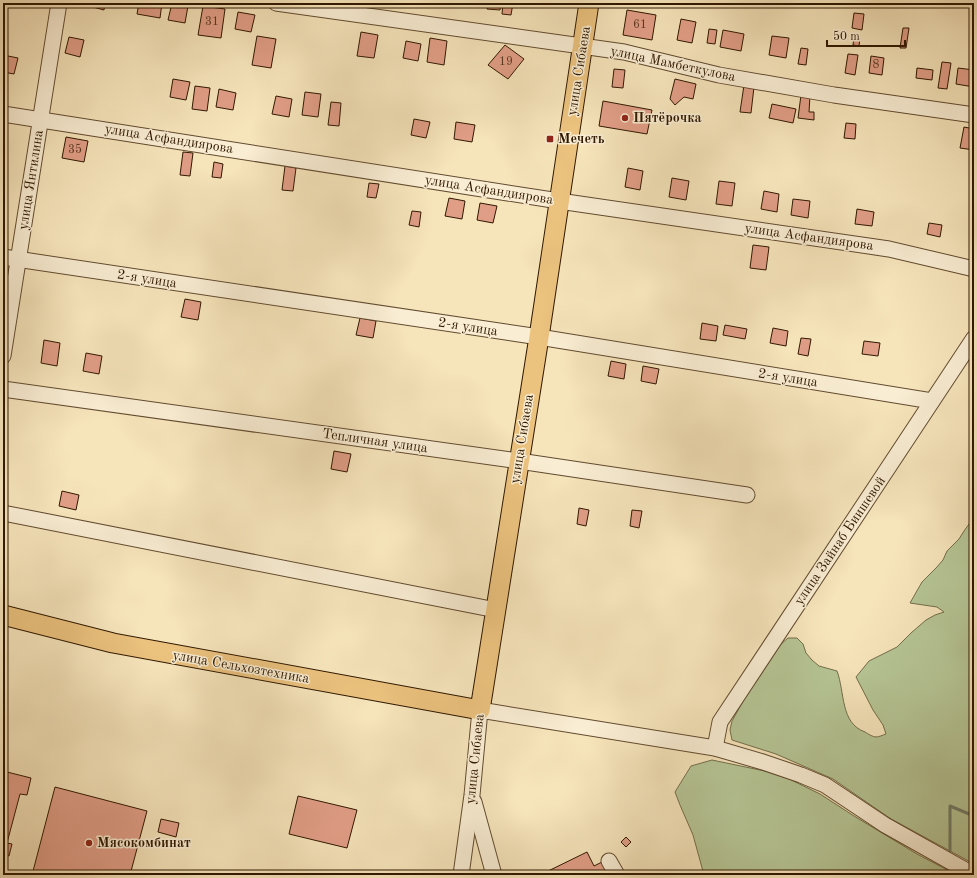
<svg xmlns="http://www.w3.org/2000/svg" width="977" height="878" font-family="'Old Standard TT',serif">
<rect width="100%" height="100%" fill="#f6e4bb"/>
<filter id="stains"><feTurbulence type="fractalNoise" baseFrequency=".005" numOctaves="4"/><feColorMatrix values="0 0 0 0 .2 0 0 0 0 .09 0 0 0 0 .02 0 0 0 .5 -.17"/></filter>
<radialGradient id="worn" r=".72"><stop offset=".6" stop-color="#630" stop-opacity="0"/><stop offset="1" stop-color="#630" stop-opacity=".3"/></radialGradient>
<!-- green -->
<g fill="#b6c595" stroke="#736e4a">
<path d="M974,517V864L891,819L833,779L776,754L732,740L730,730L732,721L742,703L746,694L757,677L769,662L780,645L788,638H797L803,644L806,653L812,660L819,666L837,671C845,692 840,723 865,732C868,734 873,737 876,737C879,737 883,735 886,734L883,725L873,710L856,677L869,661L897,647L911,633L926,620L935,615L944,612L937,607L910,603L922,582L936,568L943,560L947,551L959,539L964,531Z"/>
<polygon points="712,760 779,774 820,794 854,816 917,854 957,875 704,875 693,835 680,805 675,792 691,766"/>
</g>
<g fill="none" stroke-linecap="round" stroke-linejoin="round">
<!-- stream -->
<g stroke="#717c68" stroke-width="3">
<polyline points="950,851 950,806 974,816"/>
<polyline points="950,875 950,872"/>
</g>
</g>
<!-- building -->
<g fill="#e19e87" stroke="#301800">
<polygon points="90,3 105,3 104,10 89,6"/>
<polygon points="139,3 162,3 160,18 137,14"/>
<polygon points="172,3 188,6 185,23 168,20"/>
<polygon points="446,3 455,3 454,6 446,5"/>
<polygon points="488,3 501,3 500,10 487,9"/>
<polygon points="503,3 513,3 511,15 502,14"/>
<polygon points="203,6 225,9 221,38 198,35"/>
<polygon points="627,10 656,15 652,40 623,35"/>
<polygon points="238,12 255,15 251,32 235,29"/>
<polygon points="854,13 864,14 862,30 852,28"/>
<polygon points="681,19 696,22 692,43 677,40"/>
<polygon points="903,28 909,28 906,48 900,48"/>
<polygon points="709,29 717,30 715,44 707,43"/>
<polygon points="723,30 744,34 741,51 720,47"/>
<polygon points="361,32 378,35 374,58 357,56"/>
<polygon points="257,36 276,39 271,68 252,65"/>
<polygon points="772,36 789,38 786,58 769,55"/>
<polygon points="69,37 84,40 80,57 65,53"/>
<polygon points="854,37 860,38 859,46 853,45"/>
<polygon points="430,38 447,41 444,65 427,62"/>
<polygon points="406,41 421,44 418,61 403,58"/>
<polygon points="505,45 524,59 508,79 488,65"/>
<polygon points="801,48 808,49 806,65 798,64"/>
<polygon points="848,54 858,55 855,75 845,73"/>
<polygon points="3,55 18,58 14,74 3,72"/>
<polygon points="871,56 884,58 882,75 869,73"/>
<polygon points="942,62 951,63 947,89 938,88"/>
<polygon points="917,68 933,70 932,80 916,78"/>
<polygon points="958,68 974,70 974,87 956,84"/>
<polygon points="614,69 625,70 623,88 612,87"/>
<polygon points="173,79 190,82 186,100 170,97"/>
<polygon points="675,79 696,84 693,99 684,97 675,105 670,99"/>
<polygon points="744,85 754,87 751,113 740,112"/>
<polygon points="195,86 210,88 207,111 192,109"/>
<polygon points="219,89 236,93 233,110 216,107"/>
<polygon points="305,92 321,94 318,117 302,115"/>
<polygon points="801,95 810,96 809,112 814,112 814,120 798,118"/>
<polygon points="276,96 292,99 289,117 272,114"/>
<polygon points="603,101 652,110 647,134 599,126"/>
<polygon points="331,102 341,103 339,126 328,125"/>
<polygon points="772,104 796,109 793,123 769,118"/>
<polygon points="414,119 430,122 426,138 411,135"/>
<polygon points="456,122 475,125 472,142 454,139"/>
<polygon points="846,123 856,124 855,139 844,138"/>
<polygon points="964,127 974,129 974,150 960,148"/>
<polygon points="66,137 88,141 84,162 62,158"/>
<polygon points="183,152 193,153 190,176 180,175"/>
<polygon points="214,162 223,164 221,178 212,177"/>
<polygon points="285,166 296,168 293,191 282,190"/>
<polygon points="628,168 643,171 640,190 625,187"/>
<polygon points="672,178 689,181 686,200 669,197"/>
<polygon points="719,181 735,183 732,206 716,204"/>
<polygon points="369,183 379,184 376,198 367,197"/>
<polygon points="764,191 779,194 777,212 761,209"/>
<polygon points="449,198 465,201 462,219 445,216"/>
<polygon points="793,199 810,201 808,218 791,215"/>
<polygon points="480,203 497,206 493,223 477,220"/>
<polygon points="857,209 874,212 872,226 855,224"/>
<polygon points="412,211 421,212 419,227 409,225"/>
<polygon points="929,223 942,225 940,237 927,234"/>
<polygon points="753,245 769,247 766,270 750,268"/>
<polygon points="185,299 201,302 198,320 181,317"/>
<polygon points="360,318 376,321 373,338 356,335"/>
<polygon points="702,323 718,326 716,341 700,339"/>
<polygon points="725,325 747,329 745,339 723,335"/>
<polygon points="773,328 788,331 786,346 770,343"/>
<polygon points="801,338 811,339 808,356 798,354"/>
<polygon points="44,340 60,343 57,366 41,363"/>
<polygon points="864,341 880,343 878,356 862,354"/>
<polygon points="86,353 102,356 99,374 83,371"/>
<polygon points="611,361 626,364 624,379 608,376"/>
<polygon points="643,366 659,369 656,384 641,381"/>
<polygon points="334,451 351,454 347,472 331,469"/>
<polygon points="62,491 79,495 76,510 59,506"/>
<polygon points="579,508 589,510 586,526 577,524"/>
<polygon points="632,510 642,511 639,528 630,526"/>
<polygon points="3,771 31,778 27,795 20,794 7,843 12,844 9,856 3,854"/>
<polygon points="55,787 147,811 130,875 32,875"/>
<polygon points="298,796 357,810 347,848 289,834"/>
<polygon points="161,819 179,823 176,837 158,832"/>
<polygon points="626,837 631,842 626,847 621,842"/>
<polygon points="587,852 594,866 604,861 610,875 540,875"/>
<polygon points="662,870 667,875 666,875 658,874"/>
</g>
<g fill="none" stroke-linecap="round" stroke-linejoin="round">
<!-- minor casing -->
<g stroke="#624b2f" stroke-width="17">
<g id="minor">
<polyline points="276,3 624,52 719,75 834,95 974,115"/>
<polyline points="3,114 559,201 889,249 974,269"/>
<polyline points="3,257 539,337 932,401"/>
<polyline points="3,356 59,3"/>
<polyline points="3,389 519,461 747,495"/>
<polyline points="3,513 496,610"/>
<polyline points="715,748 720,722 974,338"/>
<polyline points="474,802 494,875"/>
<polyline points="609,861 617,875"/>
<polyline points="461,875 472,795 480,710 715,748 763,762 801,775 825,785 885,825 974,875"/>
</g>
</g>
<!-- major casing -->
<g stroke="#301800" stroke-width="21">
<polyline id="major" points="3,615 113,643 480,710 539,337 589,3"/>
</g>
<!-- minor -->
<use href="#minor" stroke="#f9edd3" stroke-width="15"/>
<!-- major -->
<use href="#major" stroke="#ebc27e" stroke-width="19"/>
</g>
<!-- markers -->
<g fill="#8f2418" stroke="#f9edd3" stroke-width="1.5">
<circle cx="625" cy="118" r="4"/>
<rect x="546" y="135" width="8" height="8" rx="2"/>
<circle cx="89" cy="843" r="4"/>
</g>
<g text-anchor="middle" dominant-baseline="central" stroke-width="3" stroke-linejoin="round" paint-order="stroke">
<!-- number labels -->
<g font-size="12" fill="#5c3a22">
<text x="212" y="22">31</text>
<text x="640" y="25">61</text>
<text x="506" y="62">19</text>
<text x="876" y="65">8</text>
<text x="75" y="150">35</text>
</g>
<!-- street labels -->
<g font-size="14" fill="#301800" stroke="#f9edd3">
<text transform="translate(673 64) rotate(12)">улица Мамбеткулова</text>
<text transform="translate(579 71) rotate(-81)">улица Сибаева</text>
<text transform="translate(169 139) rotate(9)">улица Асфандиярова</text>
<text transform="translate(31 180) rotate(-81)">улица Янтилина</text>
<text transform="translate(489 190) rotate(9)">улица Асфандиярова</text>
<text transform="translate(809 237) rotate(8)">улица Асфандиярова</text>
<text transform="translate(147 279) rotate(9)">2-я улица</text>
<text transform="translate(468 327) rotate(9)">2-я улица</text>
<text transform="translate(788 378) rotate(9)">2-я улица</text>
<text transform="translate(522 439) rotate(-81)">улица Сибаева</text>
<text transform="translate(375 441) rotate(8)">Тепличная улица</text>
<text transform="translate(840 541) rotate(-56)">улица Зайнаб Биишевой</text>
<text transform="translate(241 667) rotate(10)">улица Сельхозтехника</text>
<text transform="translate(475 759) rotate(-84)">улица Сибаева</text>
</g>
<!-- poi labels -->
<g font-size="14" font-weight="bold" fill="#301800" stroke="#f9edd3" text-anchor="start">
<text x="633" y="118">Пятёрочка</text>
<text x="558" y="139">Мечеть</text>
<text x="97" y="843">Мясокомбинат</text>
</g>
</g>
<!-- margin -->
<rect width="977" height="878" fill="none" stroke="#f6e4bb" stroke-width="16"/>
<rect x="4" y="4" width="969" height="870" fill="none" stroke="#301800" stroke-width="2"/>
<rect x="8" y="8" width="961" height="862" fill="none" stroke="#301800"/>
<!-- scale -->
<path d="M827 40v6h78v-6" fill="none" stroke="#301800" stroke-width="2"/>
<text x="833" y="40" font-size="12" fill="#301800" stroke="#f9edd3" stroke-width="3" paint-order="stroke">50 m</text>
<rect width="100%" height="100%" filter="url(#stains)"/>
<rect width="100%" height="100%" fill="url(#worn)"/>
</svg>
